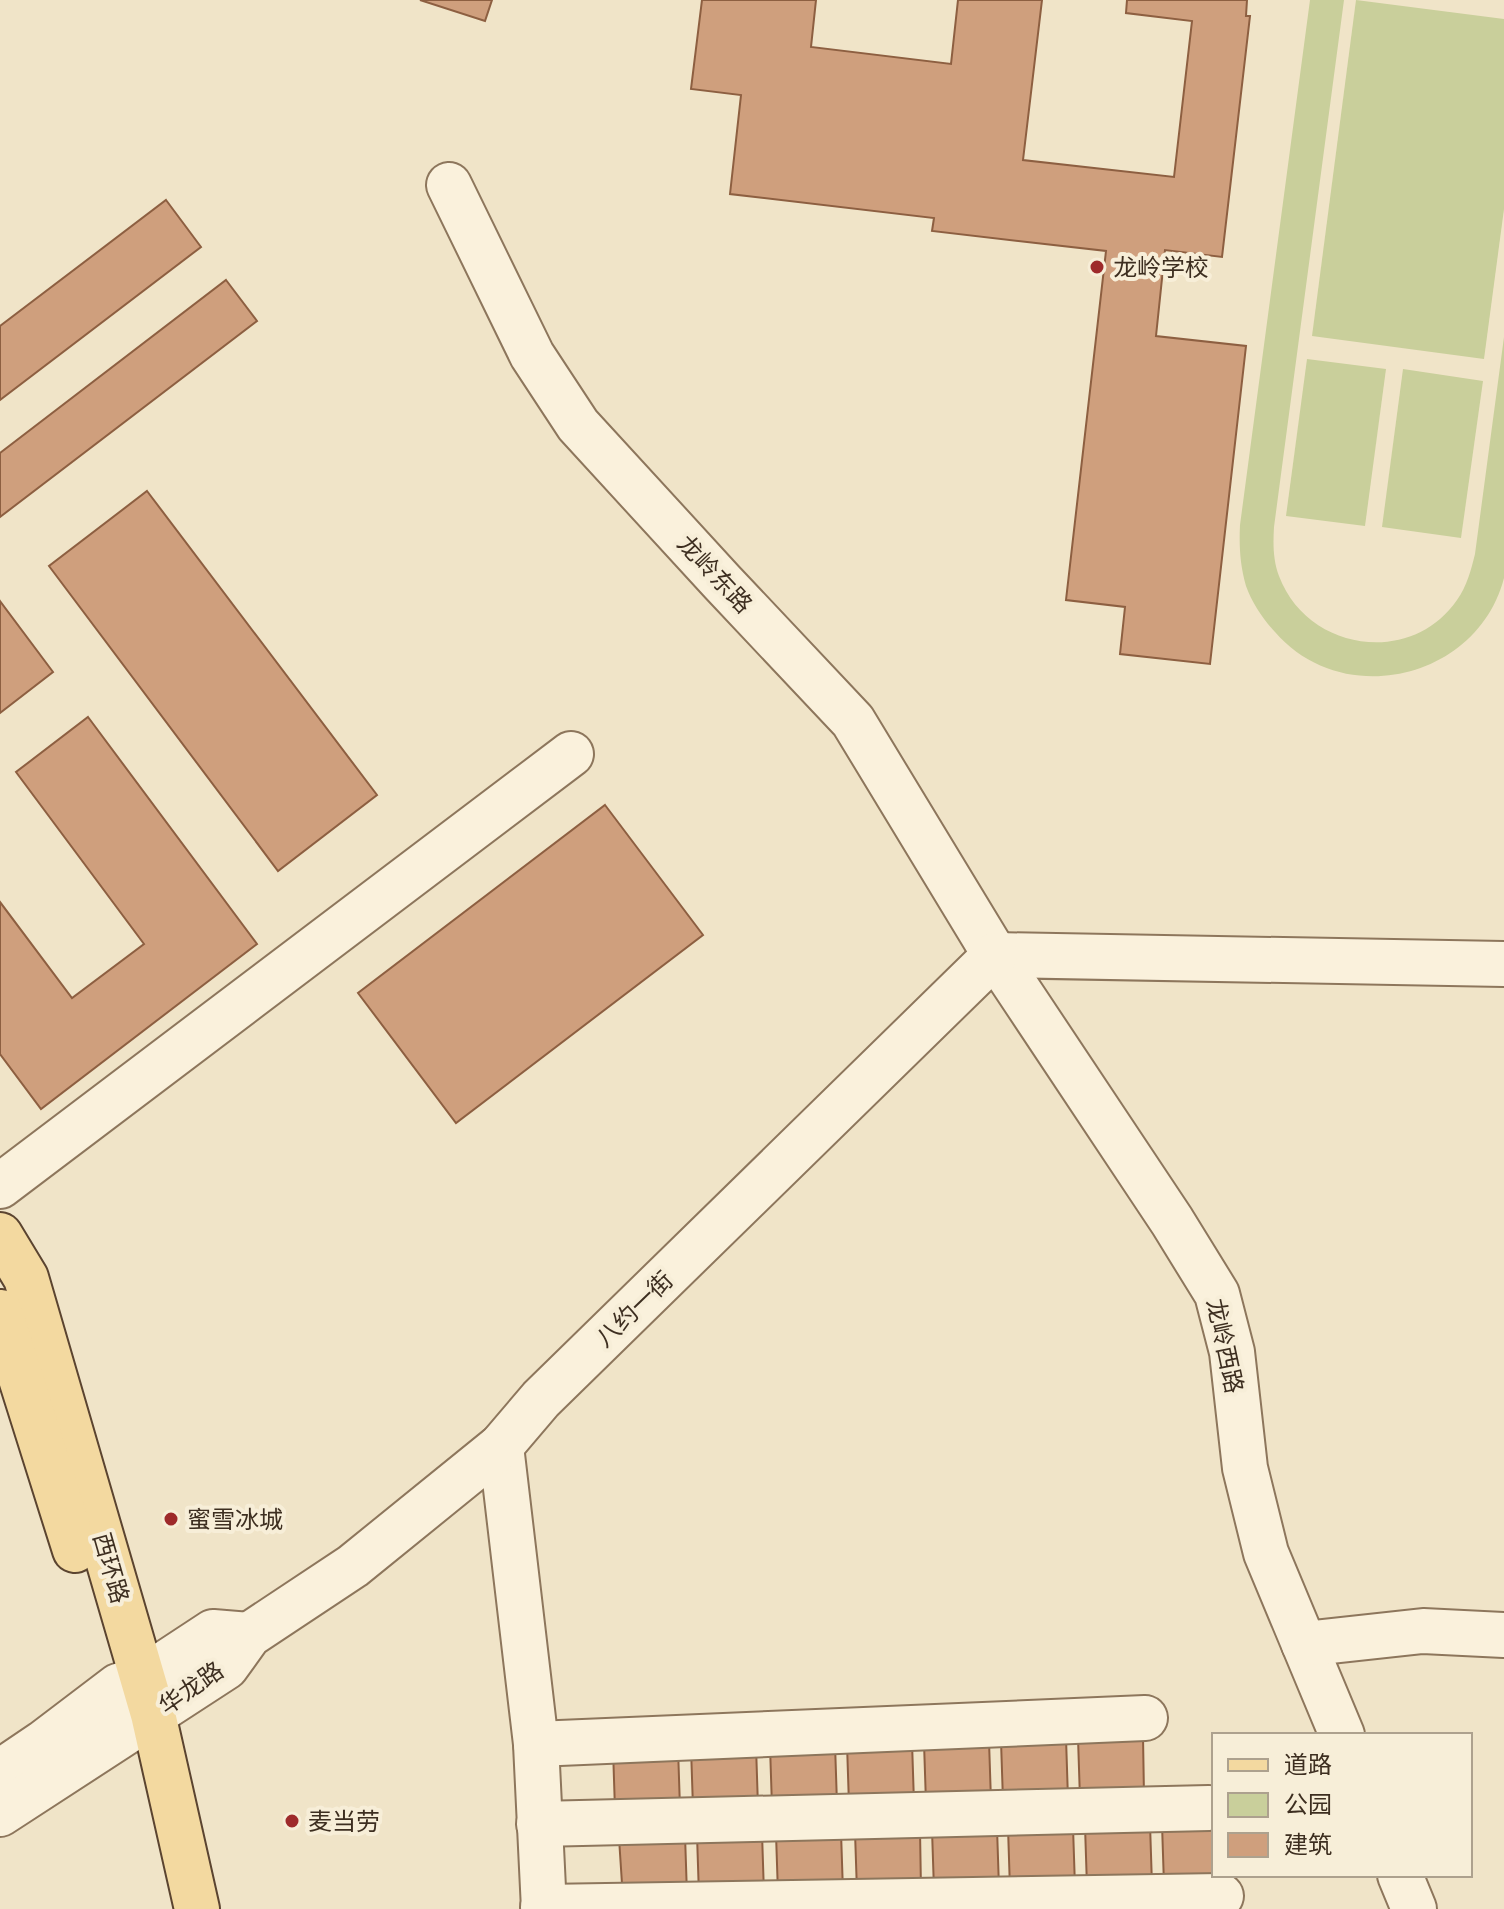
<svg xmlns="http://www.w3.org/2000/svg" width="1504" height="1909" font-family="Merriweather,'Noto Sans SC',serif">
<rect width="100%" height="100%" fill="#f0e4c8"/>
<!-- green -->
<g fill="#c9cf9b">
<path d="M1310,0H1344L1274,527C1273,544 1273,560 1279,576C1307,651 1411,667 1457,600C1467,586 1471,570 1475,554L1504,337V578C1478,679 1343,711 1275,632C1263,619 1252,603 1246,586C1240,565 1239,546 1240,525Z"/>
<polygon points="1356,0 1504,19 1504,209 1484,359 1312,336"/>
<polygon points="1307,359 1386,369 1365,526 1286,516"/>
<polygon points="1403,369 1483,381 1461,538 1382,527"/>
</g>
<!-- building -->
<g fill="#cf9f7d" stroke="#8d5f41" stroke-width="2">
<polygon points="420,0 492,0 485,21"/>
<polygon points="702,0 816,0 811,47 951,64 958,0 1042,0 1023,160 1174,177 1192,21 1126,13 1127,0 1247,0 1246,16 1250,16 1222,257 1165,250 1156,336 1246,346 1210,664 1120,654 1125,607 1066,600 1106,251 932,231 934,218 730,194 741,95 691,89"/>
<polygon points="166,200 201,247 0,400 0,326"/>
<polygon points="226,280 257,321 0,517 0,453"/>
<polygon points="147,491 377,795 278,871 49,566"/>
<polygon points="0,601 53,672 0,713"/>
<polygon points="88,717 257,944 41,1109 0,1054 0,902 72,998 144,944 16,772"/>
<polygon points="605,805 703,935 456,1123 358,993"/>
<polygon points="1143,1736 1144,1796 1080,1799 1078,1738"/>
<polygon points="1066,1738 1068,1799 1003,1801 1001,1741"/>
<polygon points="989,1741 991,1801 926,1803 924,1743"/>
<polygon points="912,1742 914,1803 849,1805 847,1744"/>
<polygon points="835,1744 837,1804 772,1807 770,1746"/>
<polygon points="756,1746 758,1807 693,1808 691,1748"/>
<polygon points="678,1748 680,1808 615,1810 613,1749"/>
<polygon points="1214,1822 1214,1875 1229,1875 1229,1882 1164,1885 1162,1824"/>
<polygon points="1150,1824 1152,1885 1087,1887 1085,1826"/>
<polygon points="1073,1827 1075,1887 1010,1889 1008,1828"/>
<polygon points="997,1828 999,1888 934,1890 932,1830"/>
<polygon points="920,1830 921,1890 857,1892 855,1832"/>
<polygon points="841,1832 843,1892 778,1894 776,1834"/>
<polygon points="762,1833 764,1894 699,1896 697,1835"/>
<polygon points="685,1835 687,1895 623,1899 619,1838"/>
</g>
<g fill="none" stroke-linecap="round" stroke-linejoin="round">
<!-- minor casing -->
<g stroke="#8d765c" stroke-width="48">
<g id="minor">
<polyline points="449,185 532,355 578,425 722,582 853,721 995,955 1172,1221 1217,1294 1232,1352 1245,1468 1266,1553 1342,1735"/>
<polyline points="995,955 1504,964"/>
<polyline points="0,1186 571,754"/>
<polyline points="501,1446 536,1744 544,1909"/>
<polyline points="1304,1644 1423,1631 1504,1635"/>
<polyline points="536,1744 1145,1718"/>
<polyline points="0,1772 43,1743 118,1686 143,1678 213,1632 249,1635"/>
<polyline points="0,1814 226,1667 249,1635 353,1566 501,1446 541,1399 995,955"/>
<polyline points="539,1824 1209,1808"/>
<polyline points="1400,1875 1414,1909"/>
<polyline points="543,1907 1221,1896"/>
</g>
</g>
<!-- major casing -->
<g stroke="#5b4430" stroke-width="48">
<g id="major">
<polyline points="0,1235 26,1278 153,1714 197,1909"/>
<polyline points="0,1312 75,1550"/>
</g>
</g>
<!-- minor -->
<use href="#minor" stroke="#faf1dc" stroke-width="44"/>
<!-- major -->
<use href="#major" stroke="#f3d9a0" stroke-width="44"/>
</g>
<!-- markers -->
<g fill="#9e2a2b" stroke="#f7eed8" stroke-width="3">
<circle cx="1097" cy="267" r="8"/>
<circle cx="171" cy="1519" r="8"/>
<circle cx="292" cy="1821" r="8"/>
</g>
<g text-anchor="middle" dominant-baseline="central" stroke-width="8" stroke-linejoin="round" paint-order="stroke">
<!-- poi labels -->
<g font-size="24" fill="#3d2e20" stroke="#f7eed8" text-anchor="start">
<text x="1113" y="267">龙岭学校</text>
<text x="187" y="1519">蜜雪冰城</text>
<text x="308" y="1821">麦当劳</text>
</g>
<!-- street labels -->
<g font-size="24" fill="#3d2e20" stroke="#f7eed8">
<text transform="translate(715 574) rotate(47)">龙岭东路</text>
<text transform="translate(634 1309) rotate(-44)">八约一街</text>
<text transform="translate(1225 1346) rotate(78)">龙岭西路</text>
<text transform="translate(111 1568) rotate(74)">西环路</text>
<text transform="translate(191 1688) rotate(-35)">华龙路</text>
</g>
</g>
<!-- legend -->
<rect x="1212" y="1733" width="260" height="144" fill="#f7eed8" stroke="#ada18e" stroke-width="2"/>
<rect x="1228" y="1759" width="40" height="12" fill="#f3d9a0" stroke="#ada18e" stroke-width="2"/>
<text x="1284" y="1773" font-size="24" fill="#3d2e20">道路</text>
<rect x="1228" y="1793" width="40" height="24" fill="#c9cf9b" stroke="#ada18e" stroke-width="2"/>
<text x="1284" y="1813" font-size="24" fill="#3d2e20">公园</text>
<rect x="1228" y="1833" width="40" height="24" fill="#cf9f7d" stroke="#ada18e" stroke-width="2"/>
<text x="1284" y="1853" font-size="24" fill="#3d2e20">建筑</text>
</svg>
